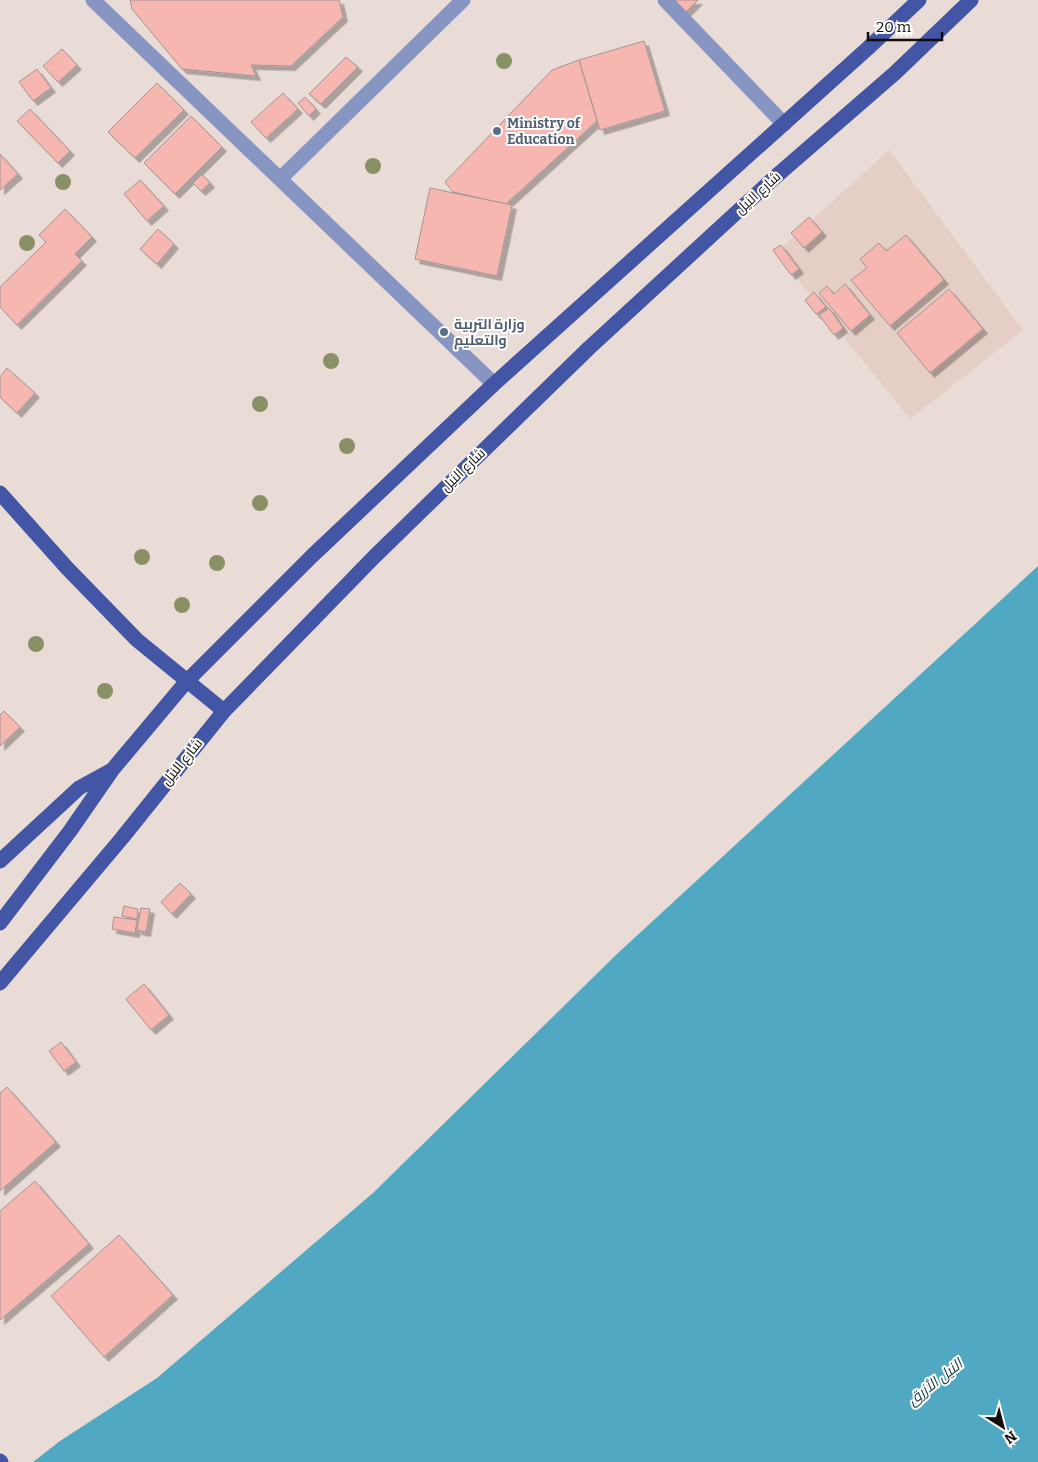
<svg xmlns="http://www.w3.org/2000/svg" width="1038" height="1462" font-family="Bitter,Cairo,serif">
<defs>
<filter id="shadow"><feDropShadow dx="4.5" dy="4.5" stdDeviation="0" flood-color="#0004"/></filter>
</defs>
<rect width="100%" height="100%" fill="#e9dbd5"/>
<!-- built -->
<polygon fill="#e4cec5" points="889,150 1023,330 910,419 776,253"/>
<!-- water -->
<polygon fill="#50a8c2" points="1038,566 1038,1462 33,1462 60,1441 157,1378 373,1193 617,954"/>
<!-- building -->
<g fill="#f6b7b1" stroke="#a49594" filter="url(#shadow)">
<polygon points="130,0 339,0 343,17 291,66 251,65 256,76 182,69 132,9"/>
<polygon points="669,0 698,0 683,15"/>
<polygon points="644,41 665,111 600,130 579,60"/>
<polygon points="62,49 77,65 58,82 43,66"/>
<polygon points="346,57 358,67 321,104 309,94"/>
<polygon points="579,60 597,121 506,204 453,192 445,182 552,70"/>
<polygon points="37,69 51,88 33,101 19,82"/>
<polygon points="157,83 184,110 135,158 108,132"/>
<polygon points="283,93 298,109 266,138 251,122"/>
<polygon points="305,97 316,109 309,116 298,103"/>
<polygon points="30,109 70,151 58,163 17,121"/>
<polygon points="191,116 222,147 175,194 144,163"/>
<polygon points="0,154 18,174 0,190"/>
<polygon points="202,174 210,183 201,191 193,183"/>
<polygon points="140,180 164,206 147,221 124,194"/>
<polygon points="430,188 512,205 497,276 415,259"/>
<polygon points="65,209 92,237 75,254 82,261 17,325 0,307 0,287 46,242 39,235"/>
<polygon points="809,217 822,232 804,248 791,233"/>
<polygon points="158,229 174,244 157,264 140,249"/>
<polygon points="906,235 944,280 890,326 851,280 867,268 860,259 879,243 886,251"/>
<polygon points="781,245 799,269 791,275 773,250"/>
<polygon points="845,284 870,315 851,331 819,293 827,286 834,294"/>
<polygon points="949,289 983,329 930,373 897,333"/>
<polygon points="814,292 826,307 816,314 805,300"/>
<polygon points="829,308 843,328 834,335 819,315"/>
<polygon points="7,368 35,393 17,413 0,397 0,377"/>
<polygon points="4,711 20,727 0,746 0,715"/>
<polygon points="180,883 191,894 172,914 161,902"/>
<polygon points="124,906 138,909 137,919 122,916"/>
<polygon points="141,908 150,909 146,932 137,930"/>
<polygon points="114,917 137,920 135,933 112,929"/>
<polygon points="144,984 169,1015 151,1030 126,999"/>
<polygon points="61,1042 76,1062 64,1071 49,1051"/>
<polygon points="7,1087 56,1142 0,1191 0,1093"/>
<polygon points="35,1181 89,1244 0,1320 0,1211"/>
<polygon points="119,1235 173,1295 104,1357 51,1296"/>
</g>
<g fill="none" stroke-linecap="round" stroke-linejoin="round">
<!-- minor -->
<g stroke="#8795c2" stroke-width="15">
<polyline points="93,0 494,384"/>
<polyline points="665,0 784,124"/>
<polyline points="281,178 463,0"/>
</g>
<!-- major -->
<g stroke="#4355a5" stroke-width="15">
<polyline points="0,493 67,568 137,640 224,711"/>
<polyline points="0,861 79,788 110,771"/>
<polyline points="0,923 70,831 113,769 186,682 312,556 494,384 867,49 919,0"/>
<polyline points="0,983 122,838 224,711 374,557 589,348 774,178 895,73 971,0"/>
<polyline points="0,1461 1,1462"/>
</g>
</g>
<!-- trees -->
<g fill="#8a9066">
<circle cx="504" cy="61" r="8"/>
<circle cx="373" cy="166" r="8"/>
<circle cx="63" cy="182" r="8"/>
<circle cx="27" cy="243" r="8"/>
<circle cx="331" cy="361" r="8"/>
<circle cx="260" cy="404" r="8"/>
<circle cx="347" cy="446" r="8"/>
<circle cx="260" cy="503" r="8"/>
<circle cx="142" cy="557" r="8"/>
<circle cx="217" cy="563" r="8"/>
<circle cx="182" cy="605" r="8"/>
<circle cx="36" cy="644" r="8"/>
<circle cx="105" cy="691" r="8"/>
</g>
<!-- markers -->
<g fill="#5c6f8a" stroke="#fff" stroke-width="2">
<circle cx="497" cy="131" r="5"/>
<circle cx="444" cy="332" r="5"/>
</g>
<g text-anchor="middle" dominant-baseline="central" stroke-width="4" stroke-linejoin="round" paint-order="stroke">
<!-- service labels -->
<g font-size="14" font-weight="bold" fill="#4e5e75" stroke="#fff" text-anchor="start">
<text x="507" y="123">Ministry of<tspan x="507" dy="16">Education</tspan></text>
<text x="454" y="324">وزارة التربية<tspan x="454" dy="16">والتعليم</tspan></text>
</g>
<!-- street labels -->
<g font-size="14" fill="#130e0c" stroke="#fff">
<text transform="translate(758 193) rotate(-42)">شارع النيل</text>
<text transform="translate(463 470) rotate(-44)">شارع النيل</text>
<text transform="translate(182 762) rotate(-51)">شارع النيل</text>
</g>
<!-- water labels -->
<g font-size="15" font-style="italic" fill="#153e49" stroke="#fff">
<text transform="translate(935 1382) rotate(-38)">النيل الأزرق</text>
</g>
</g>
<!-- north arrow -->
<g transform="translate(1003 1427) rotate(144)" stroke="#ffffff" stroke-width="4" paint-order="stroke">
<path d="M0-4L9 19L0 12L-9 19Z" fill="#130e0c"/>
<text y="-8" font-size="14" font-weight="bold" text-anchor="middle" fill="#130e0c">N</text>
</g>
<!-- scale -->
<path d="M868 32v8h74v-8" fill="none" stroke="#130e0c" stroke-width="2.5"/>
<text x="876" y="32" font-size="15" fill="#130e0c" stroke="#ffffff" stroke-width="4" paint-order="stroke">20 m</text>
</svg>
